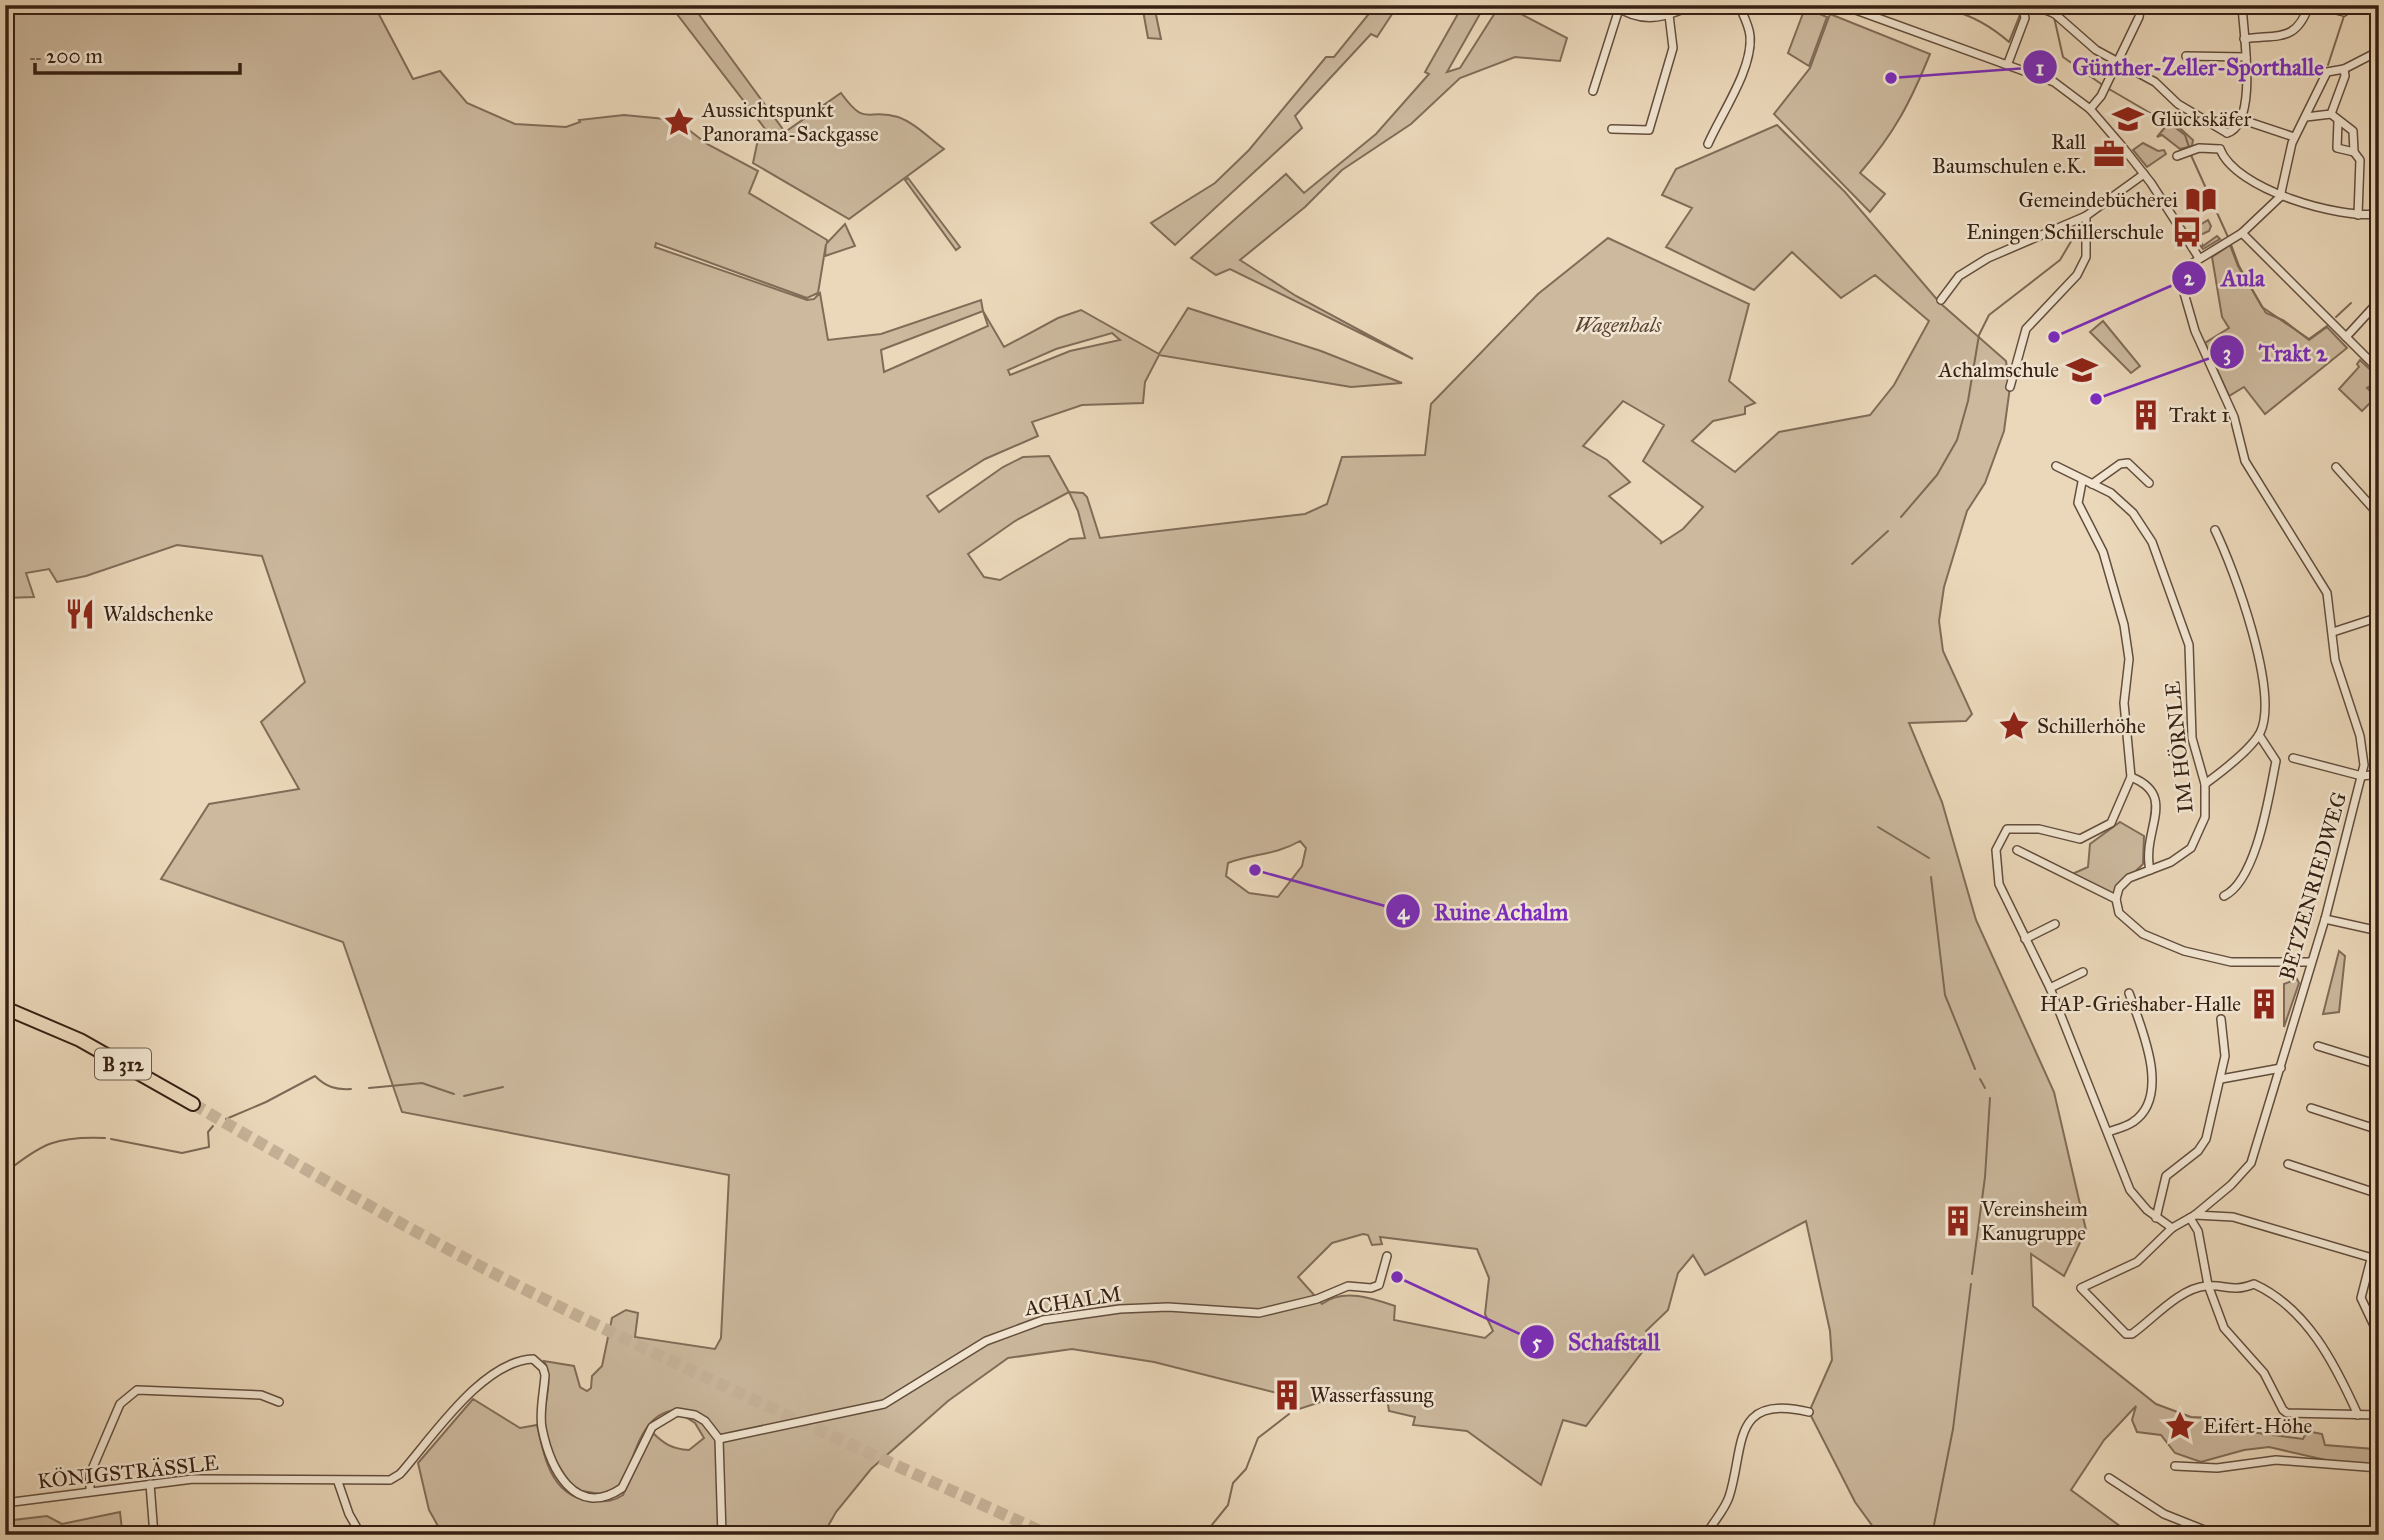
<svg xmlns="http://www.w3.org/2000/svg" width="2384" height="1540" font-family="'IM FELL Great Primer',serif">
<rect width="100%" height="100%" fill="#ebd8ba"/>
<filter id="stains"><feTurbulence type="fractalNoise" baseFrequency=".00286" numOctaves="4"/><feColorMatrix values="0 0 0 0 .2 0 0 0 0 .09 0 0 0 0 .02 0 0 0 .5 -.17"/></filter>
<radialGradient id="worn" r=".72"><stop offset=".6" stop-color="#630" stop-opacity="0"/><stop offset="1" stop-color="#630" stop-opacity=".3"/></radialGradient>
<!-- green -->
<g fill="#ccb99e" stroke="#816c58" stroke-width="2" fill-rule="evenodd">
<path d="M5,5H374L413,79L440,71L467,103L515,124L566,127L580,122L579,120L624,115L676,120L707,144L758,171L749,193L827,240V243L845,224L855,246L825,256L826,244L818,293L807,298L656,243L655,247L807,300L814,299L820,293L828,340L881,334L981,300L983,311L1004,347L1058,318L1081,310L1159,354L1188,308L1321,351L1402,383L1351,387L1159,355L1145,382L1143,403L1082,405L1032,422L1038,436L985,459L927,496L939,512L1003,467L1023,457L1049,456L1069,492L1083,493L1087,497L1100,538L1305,514L1327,504L1342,457L1425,455L1431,404L1538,294L1608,238L1749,304L1729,381L1755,403L1745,407V414L1713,421L1692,441L1735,472L1779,432L1870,415L1894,385L1929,321L1875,275L1841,298L1792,252L1754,290L1666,247L1692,208L1662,195L1676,169L1777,125L1845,192L1940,303L2006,361L2010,387L2004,431L1985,483L1967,511L1944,587L1939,621L1943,651L1972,714L1966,721L1909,723L1942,802L1976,920L2054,1092L2086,1230L2064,1276L2031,1254L2033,1306L2156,1404L2191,1417L2213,1418L2228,1423L2237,1421L2251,1432L2303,1439L2307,1431L2322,1434L2325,1445L2374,1449L2379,1454V1467L2330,1461L2269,1447L2244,1450L2201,1462L2175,1453L2161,1435L2137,1432L2132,1420L2136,1406L2104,1440L2071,1490L2132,1535H1879L1855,1502L1809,1412L1832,1360L1830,1331L1806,1221L1705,1275L1693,1255L1678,1273L1668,1310L1646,1331L1649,1343L1586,1426L1563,1420L1541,1485L1467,1431L1413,1425L1415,1417L1389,1411L1387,1398L1345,1394L1296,1410L1293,1397L1154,1362L1072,1349L1008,1358L948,1401L871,1469L836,1512L823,1535H443L429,1510L418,1463L473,1399L520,1428L537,1425C545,1461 553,1501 596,1501C607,1502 614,1501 623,1495L652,1432C664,1444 672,1449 689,1450L704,1438L695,1423L684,1416L686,1410C641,1405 636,1456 621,1487L600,1494L576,1490C561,1472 547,1450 545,1426C542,1404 555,1381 544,1361L574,1366L580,1387L587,1391L591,1388L592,1376L602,1366L612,1318L626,1310L638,1313L635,1337L715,1349L721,1338L729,1175L402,1112L343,942L161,879L209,804L299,789L261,722L305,682L262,556L177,545L86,576L57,582L49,569L26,573L34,597L5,598ZM983,311L988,326L884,372L881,350ZM1112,333L1120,340L1070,351L1010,375L1008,370L1056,349ZM1623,401L1664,425L1643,461L1703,507L1683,529L1660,544L1662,542L1609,496L1630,482L1607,460L1583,446ZM1069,492L1078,511L1085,538L1070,539L1000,580L984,577L968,554L1015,521ZM1300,841L1306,848L1302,866L1278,897L1249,893L1226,876L1228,863C1253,853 1274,856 1300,841ZM1363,1234L1368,1235L1372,1245L1382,1244L1380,1237L1477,1249L1489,1278L1485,1314L1493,1331L1485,1338L1394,1320L1395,1306C1372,1298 1343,1288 1322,1304L1298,1277L1332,1243Z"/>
<path d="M670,5H692L785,132L841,93C867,129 866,107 898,117C915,123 930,139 944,149L849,219L753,163L757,144L766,130Z"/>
<polygon points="1142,5 1154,5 1161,39 1148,38"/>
<polygon points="1376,5 1398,5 1377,37 1371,34 1295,116 1302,128 1175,245 1154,226 1151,223 1215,183 1249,150 1326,57 1334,57"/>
<polygon points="1463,5 1485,5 1447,72 1460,68 1500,5 1523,5 1521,14 1567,38 1560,61 1515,57 1460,78 1411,124 1342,170 1305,207 1240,260 1296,296 1413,359 1230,269 1216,275 1191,258 1286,174 1304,193 1376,134 1429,74 1425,72"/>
<polygon points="1805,8 1827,17 1809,66 1788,53"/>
<path d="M1830,14L1930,54C1910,103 1895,132 1860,173L1885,194L1870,212L1774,114L1810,68Z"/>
<polygon points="2171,120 2193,140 2192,146 2180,149 2162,135 2157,137"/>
<polygon points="2143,143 2158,151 2164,150 2166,154 2147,167 2133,150"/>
<polygon points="908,178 960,247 956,250 905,180"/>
<polygon points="2208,220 2211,226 2209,231 2198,236 2203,246 2217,236 2220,239 2203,249 2189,232"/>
<polygon points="2230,245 2238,266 2266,313 2283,320 2309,340 2327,327 2347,348 2265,414 2244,387 2229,396 2205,343 2229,328 2222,317 2212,257"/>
<polygon points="2103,321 2140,366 2131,373 2090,332"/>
<polygon points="2360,360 2379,378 2374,390 2370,386 2367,388 2376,397 2362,411 2339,389 2359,367 2357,364"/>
<polygon points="2120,822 2144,836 2143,864 2112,894 2072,874 2088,867 2090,844"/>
<polygon points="2339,951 2345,956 2339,1012 2323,1014"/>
<polygon points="2297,979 2299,983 2284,1027 2284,984"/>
<polygon points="120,1512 122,1530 109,1535 5,1535 5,1521 47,1516 62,1524"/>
</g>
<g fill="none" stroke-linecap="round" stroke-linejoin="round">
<!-- stream -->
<g stroke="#7d6955" stroke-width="2">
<path d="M1924,5C1933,11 1941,7 1951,10C1973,16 1992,27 2009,42L2020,15"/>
<polyline points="2059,7 2060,5"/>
<polyline points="2036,11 2054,17 2063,57 2104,86"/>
<polyline points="31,59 34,59"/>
<polyline points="37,59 40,59"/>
<polyline points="2328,65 2344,16"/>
<polyline points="2109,89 2176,128 2185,135 2189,147"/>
<polyline points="2190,153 2228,237"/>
<polyline points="2230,242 2239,266 2262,307 2309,339 2327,326"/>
<polyline points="2336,317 2351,303"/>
<polyline points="1901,517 1937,475 1957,440 1968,401 1979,335 1989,315 2060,260 2079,228"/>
<polyline points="1852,564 1888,531"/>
<polyline points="1878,827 1929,858"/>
<polyline points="1931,877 1945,995 1975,1069"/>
<polyline points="1980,1079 1985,1088"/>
<polyline points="369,1088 422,1083 454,1094"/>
<polyline points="464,1096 503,1087"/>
<path d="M226,1119L266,1102L315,1076C326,1087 336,1090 351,1089"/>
<polyline points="111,1139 182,1153 209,1147 208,1132 213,1126"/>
<path d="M5,1173C42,1143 57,1136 105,1138"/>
<polyline points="1972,1274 1985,1177 1990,1098"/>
<polyline points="1933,1530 1953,1429 1971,1284"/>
<polyline points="1207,1531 1228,1505 1233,1483 1246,1469 1258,1438 1289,1414"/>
</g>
<!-- primary-tunnel -->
<path stroke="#c7b399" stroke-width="12" stroke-dasharray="12 6" stroke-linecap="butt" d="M193,1104C308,1171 422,1238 540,1297C708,1381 878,1457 1049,1535"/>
<!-- minor casing -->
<g stroke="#634e3d" stroke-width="10">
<g id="minor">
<path d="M1614,5C1642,25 1664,18 1693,5"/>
<polyline points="1842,5 2054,82 2090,109 2121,145 2151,183 2199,258"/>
<polyline points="2316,5 2344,12"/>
<polyline points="2025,9 2037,6 2055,14 2096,50 2155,82 2178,104 2227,133"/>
<path d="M2244,39C2278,34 2296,43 2309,5"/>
<polyline points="2186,56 2246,57"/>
<polyline points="2008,63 2025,18 2022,5"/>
<polyline points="1593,91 1619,9"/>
<polyline points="2090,109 2101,96 2139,17 2141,5"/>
<polyline points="2331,114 2353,131 2354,152 2360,160 2358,215"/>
<polyline points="2306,117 2331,114 2345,76 2344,69"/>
<polyline points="2240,119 2294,137"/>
<polyline points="2338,121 2337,148 2354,152"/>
<polyline points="1612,129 1649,130 1673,48 1669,15"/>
<path d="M2227,133C2259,124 2243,31 2242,5"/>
<path d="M1708,144C1721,114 1753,69 1750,36C1749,25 1743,15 1739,5"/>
<path d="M2220,149C2236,190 2339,219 2379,214"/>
<polyline points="2177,156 2199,148 2220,149"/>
<path d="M2280,197L2242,233L2188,266L2182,276V286L2195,331L2234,417L2245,461L2327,593L2335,660L2360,736L2364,765L2325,919L2251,1163L2231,1185L2195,1215L2172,1228L2137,1262L2081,1288L2126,1334H2132C2153,1319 2180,1288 2206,1286C2226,1284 2231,1293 2254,1284C2307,1308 2335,1364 2358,1415"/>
<polyline points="2280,197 2292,143 2327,72 2344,69 2379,51"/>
<polyline points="2242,233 2379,370"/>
<polyline points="1941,300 1959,276 1988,258 2086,216 2144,174"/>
<polyline points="2346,337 2379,301"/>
<polyline points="2010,387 2026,329 2077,275 2086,257 2086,216"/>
<polyline points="2056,466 2111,493 2133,513 2152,542 2189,645 2192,738 2205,784 2205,817 2191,848 2171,862 2129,878 2119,888 2116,899 2119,913 2143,934 2184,951 2231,962 2311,962"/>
<polyline points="2336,467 2379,515"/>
<polyline points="2082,482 2078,503 2103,552 2124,625 2129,659 2124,703 2131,777 2111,823 2080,839 2039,829 2007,829 1996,850 1999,884 2050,988 2130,1190 2147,1210 2172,1228"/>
<polyline points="2092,484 2120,464 2128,463 2149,483"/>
<polyline points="2333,632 2379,617"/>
<polyline points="2293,758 2362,776 2379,774"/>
<path d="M2131,777C2179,796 2141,830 2150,870"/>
<path d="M2205,784C2220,773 2251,749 2260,733C2280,693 2234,569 2215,530"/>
<polyline points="2017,850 2116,899"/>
<path d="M2224,896C2257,880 2269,795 2276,761L2259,735"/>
<polyline points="2325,919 2379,931"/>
<polyline points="2025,939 2055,924"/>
<polyline points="2050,988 2083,972"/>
<polyline points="2318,1046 2379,1065"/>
<polyline points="2221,1079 2281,1068"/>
<polyline points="2311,1108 2379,1130"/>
<path d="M2108,1132C2116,1129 2126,1127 2133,1122C2172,1096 2141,1027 2129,993"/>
<polyline points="2288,1164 2379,1194"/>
<polyline points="2195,1215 2233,1217 2379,1260"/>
<polyline points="2156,1218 2166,1176 2198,1151 2206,1139 2225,1056 2221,1019"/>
<polyline points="2190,1218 2198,1231 2208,1285 2224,1328 2264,1373 2283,1410 2287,1413 2379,1415"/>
<polyline points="2371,1259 2361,1298 2379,1336"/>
<polyline points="719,1439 884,1404 986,1341 1043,1320 1120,1309 1168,1307 1259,1313 1317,1299 1348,1286 1371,1288 1379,1285 1387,1256"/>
<polyline points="2175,1466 2217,1468 2276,1460 2379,1468"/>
<polyline points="2109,1478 2164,1514 2217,1535"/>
<polyline points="338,1482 349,1514 361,1535"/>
<polyline points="150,1484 154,1535"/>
<polyline points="90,1491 90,1474 120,1404 137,1390 261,1395 279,1402"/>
<path d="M5,1503L193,1479L390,1480L400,1474C432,1438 482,1361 533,1359L543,1368L545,1375C544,1392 539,1412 542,1428C550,1468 575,1520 622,1488L652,1427L677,1412L695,1415L705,1421L719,1439L722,1535"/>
<path d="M1706,1535C1713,1522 1724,1511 1729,1497C1745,1448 1730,1393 1809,1412"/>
</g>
</g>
<!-- primary casing -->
<g stroke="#362013" stroke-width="16">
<polyline id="primary" points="5,1008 80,1040 193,1104"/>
</g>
<!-- minor -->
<use href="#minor" stroke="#f2e6d2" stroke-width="7"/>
<!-- primary -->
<use href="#primary" stroke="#ebd8ba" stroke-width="12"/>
</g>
<!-- icons -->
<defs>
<g id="school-bare" transform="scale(2.415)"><path d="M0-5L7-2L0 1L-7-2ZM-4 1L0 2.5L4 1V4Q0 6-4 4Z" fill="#8f2418" stroke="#f2e6d2" stroke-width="2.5" paint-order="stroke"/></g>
<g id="sight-bare" transform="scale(2.415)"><path d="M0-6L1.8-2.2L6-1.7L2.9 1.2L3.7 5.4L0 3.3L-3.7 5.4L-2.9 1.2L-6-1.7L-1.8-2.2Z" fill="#8f2418" stroke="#f2e6d2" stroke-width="2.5" paint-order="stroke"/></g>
<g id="office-bare" transform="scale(2.415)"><path d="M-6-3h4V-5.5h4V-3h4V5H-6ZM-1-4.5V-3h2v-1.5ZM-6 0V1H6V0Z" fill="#8f2418" stroke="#f2e6d2" stroke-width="2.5" paint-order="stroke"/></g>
<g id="library-bare" transform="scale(2.415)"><path d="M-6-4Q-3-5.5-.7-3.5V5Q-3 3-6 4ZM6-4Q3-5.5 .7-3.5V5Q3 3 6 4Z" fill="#8f2418" stroke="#f2e6d2" stroke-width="2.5" paint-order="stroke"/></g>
<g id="bus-bare" transform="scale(2.415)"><path d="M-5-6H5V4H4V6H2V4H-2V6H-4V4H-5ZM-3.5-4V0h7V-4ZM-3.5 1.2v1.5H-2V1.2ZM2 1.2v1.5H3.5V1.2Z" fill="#8f2418" stroke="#f2e6d2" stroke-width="2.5" paint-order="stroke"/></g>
<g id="building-bare" transform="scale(2.415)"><path d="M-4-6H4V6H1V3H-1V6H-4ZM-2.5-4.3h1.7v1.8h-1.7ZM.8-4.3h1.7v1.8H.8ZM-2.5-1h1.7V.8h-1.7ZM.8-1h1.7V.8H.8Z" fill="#8f2418" stroke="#f2e6d2" stroke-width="2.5" paint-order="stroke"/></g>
<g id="restaurant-bare" transform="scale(2.415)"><path d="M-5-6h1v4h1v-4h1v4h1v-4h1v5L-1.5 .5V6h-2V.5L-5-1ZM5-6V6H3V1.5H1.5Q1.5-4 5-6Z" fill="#8f2418" stroke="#f2e6d2" stroke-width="2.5" paint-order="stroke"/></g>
</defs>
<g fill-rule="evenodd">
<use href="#school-bare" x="2128" y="119"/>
<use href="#sight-bare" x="679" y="122"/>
<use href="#office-bare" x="2109" y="154"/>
<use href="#library-bare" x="2201" y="200"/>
<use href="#bus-bare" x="2187" y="232"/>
<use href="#school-bare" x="2082" y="370"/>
<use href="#building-bare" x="2146" y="415"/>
<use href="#restaurant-bare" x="80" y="614"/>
<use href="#sight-bare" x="2014" y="726"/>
<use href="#building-bare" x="2264" y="1004"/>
<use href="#building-bare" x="1958" y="1221"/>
<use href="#building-bare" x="1287" y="1395"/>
<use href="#sight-bare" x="2180" y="1426"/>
</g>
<g text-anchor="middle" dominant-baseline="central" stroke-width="5" stroke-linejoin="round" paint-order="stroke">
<!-- shield labels -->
<rect fill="#f2e6d2" stroke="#6e5b4c" stroke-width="2" x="95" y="1048.5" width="56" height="31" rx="5"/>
<g font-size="19" font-weight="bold" fill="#362013">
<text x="123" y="1064">B 312</text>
</g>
<!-- poi labels -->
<g font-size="21" fill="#362013" stroke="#f2e6d2" text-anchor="start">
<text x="702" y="110">Aussichtspunkt<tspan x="702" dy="24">Panorama-Sackgasse</tspan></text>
<text x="2151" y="119">Glückskäfer</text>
<text x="2086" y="142" text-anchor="end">Rall<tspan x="2086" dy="24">Baumschulen e.K.</tspan></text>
<text x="2178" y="200" text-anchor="end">Gemeindebücherei</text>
<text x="2164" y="232" text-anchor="end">Eningen Schillerschule</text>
<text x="2059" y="370" text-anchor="end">Achalmschule</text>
<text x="2169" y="415">Trakt 1</text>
<text x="103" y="614">Waldschenke</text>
<text x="2037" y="726">Schillerhöhe</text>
<text x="2241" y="1004" text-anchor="end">HAP-Grieshaber-Halle</text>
<text x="1981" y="1209">Vereinsheim<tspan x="1981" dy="24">Kanugruppe</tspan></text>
<text x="1310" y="1395">Wasserfassung</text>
<text x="2203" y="1426">Eifert-Höhe</text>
</g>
<!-- park labels -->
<g font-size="21" font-style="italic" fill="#5c4636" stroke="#f2e6d2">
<text x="1618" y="325">Wagenhals</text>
</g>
<!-- street labels -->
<g font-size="21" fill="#362013" stroke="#f2e6d2">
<text transform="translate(2179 747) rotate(-96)">IM HÖRNLE</text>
<text transform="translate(2313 886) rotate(-74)">BETZENRIEDWEG</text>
<text transform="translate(1073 1301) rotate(-9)">ACHALM</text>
<text transform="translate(128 1472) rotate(-6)">KÖNIGSTRÄSSLE</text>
</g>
</g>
<!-- callouts -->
<path fill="none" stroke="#7b2cbf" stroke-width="2.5" d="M1891 78L2040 67M2054 337L2189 278M2096 399L2227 352M1255 870L1403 911M1397 1277L1537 1342"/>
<g fill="#7b2cbf" stroke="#f2e6d2" stroke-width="2.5">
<circle cx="1891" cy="78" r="7"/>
<circle cx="2054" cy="337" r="7"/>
<circle cx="2096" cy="399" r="7"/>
<circle cx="1255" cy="870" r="7"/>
<circle cx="1397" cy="1277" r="7"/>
<circle cx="2040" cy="67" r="18"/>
<circle cx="2189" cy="278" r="18"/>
<circle cx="2227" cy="352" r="18"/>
<circle cx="1403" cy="911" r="18"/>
<circle cx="1537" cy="1342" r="18"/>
</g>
<g font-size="21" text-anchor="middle" font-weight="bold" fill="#fff">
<text x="2040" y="75">1</text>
<text x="2189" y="285">2</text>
<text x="2227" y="360">3</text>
<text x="1403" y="919">4</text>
<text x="1537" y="1349">5</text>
</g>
<g font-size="23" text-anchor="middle" font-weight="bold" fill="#7b2cbf" stroke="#f2e6d2" stroke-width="5" stroke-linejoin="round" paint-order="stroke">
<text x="2198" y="75">Günther-Zeller-Sporthalle</text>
<text x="2243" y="286">Aula</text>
<text x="2293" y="361">Trakt 2</text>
<text x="1501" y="920">Ruine Achalm</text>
<text x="1614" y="1350">Schafstall</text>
</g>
<!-- margin -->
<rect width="2384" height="1540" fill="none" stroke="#ebd8ba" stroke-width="28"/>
<rect x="7" y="7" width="2370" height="1526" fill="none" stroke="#362013" stroke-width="3.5"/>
<rect x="14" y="14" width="2356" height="1512" fill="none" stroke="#362013" stroke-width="2"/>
<!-- scale -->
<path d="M35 63v10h205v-10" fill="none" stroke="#362013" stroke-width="3.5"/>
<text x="46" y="63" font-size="21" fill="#362013" stroke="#f2e6d2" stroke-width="5" paint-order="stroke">200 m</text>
<rect width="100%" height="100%" filter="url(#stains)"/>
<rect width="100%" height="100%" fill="url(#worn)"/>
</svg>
